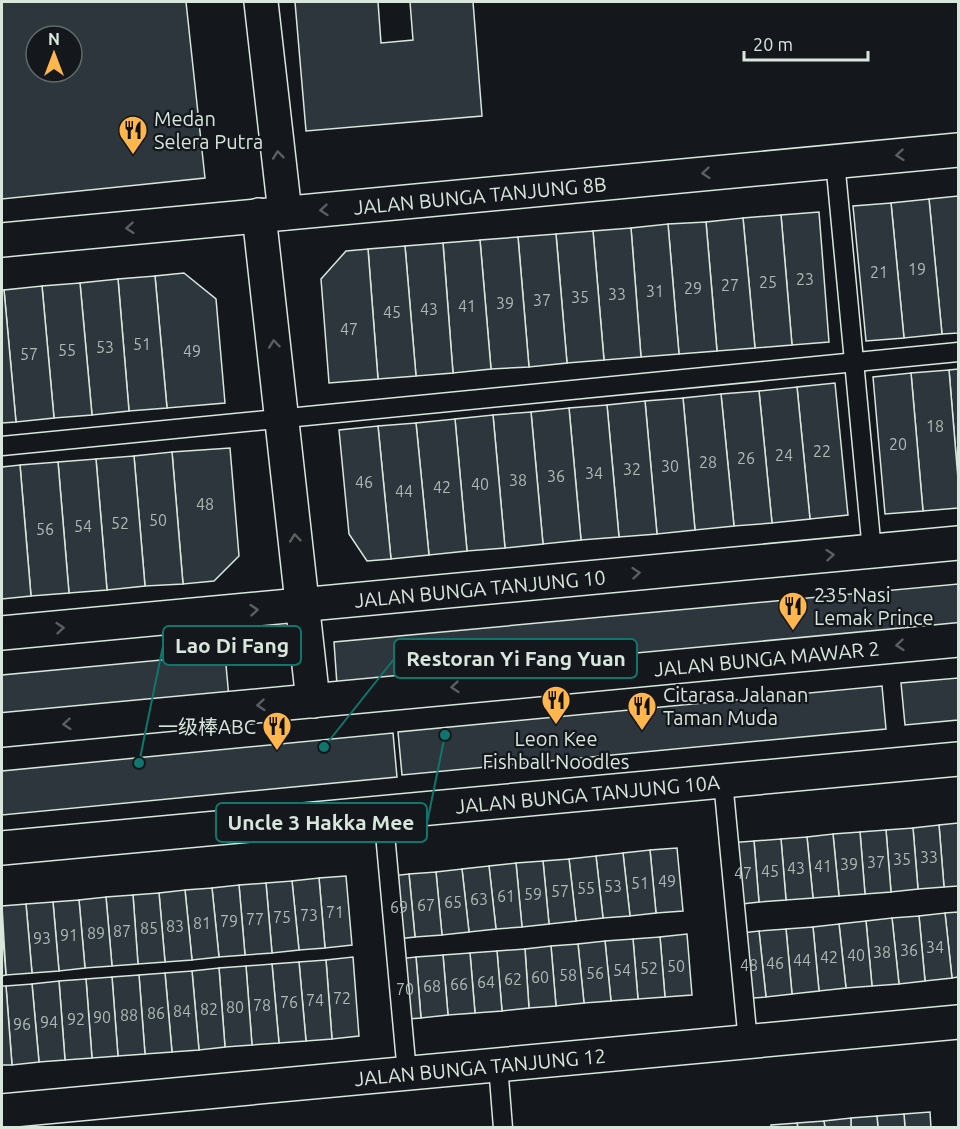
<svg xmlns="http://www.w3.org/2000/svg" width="960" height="1129" font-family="Ubuntu,'Noto Sans SC',sans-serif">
<rect width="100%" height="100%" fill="#14181c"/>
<!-- building -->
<g fill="#2c363c" stroke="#d8e6dc" stroke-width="1.5" fill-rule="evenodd">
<path d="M2,2H186L205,178L2,199ZM36,36H72V72H36Z"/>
<polygon points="295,2 378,2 381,43 413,40 410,2 473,2 482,116 306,131"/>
<polygon points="958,196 958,333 942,334 929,199"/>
<polygon points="929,199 942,334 904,338 891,203"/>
<polygon points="891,203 904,338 866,341 853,206"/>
<polygon points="819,212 829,342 792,345 781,215"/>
<polygon points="781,215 792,345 755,348 743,218"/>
<polygon points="743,218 755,348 717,351 706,222"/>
<polygon points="706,222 717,351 679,354 668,224"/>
<polygon points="668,224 679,354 641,357 631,228"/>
<polygon points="631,228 641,357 604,360 593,231"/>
<polygon points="593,231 604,360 567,363 556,234"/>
<polygon points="556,234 567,363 529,367 518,237"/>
<polygon points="518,237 529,367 491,369 480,240"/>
<polygon points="480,240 491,369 453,373 443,243"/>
<polygon points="443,243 453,373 416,376 405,246"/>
<polygon points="405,246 416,376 378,379 368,249"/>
<polygon points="368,249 378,379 329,383 321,279 346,251"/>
<polygon points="184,273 216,299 225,403 167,408 155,276"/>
<polygon points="155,276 167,408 129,411 118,279"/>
<polygon points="118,279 129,411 92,415 80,283"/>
<polygon points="80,283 92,415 54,418 42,286"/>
<polygon points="42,286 54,418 16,422 4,290"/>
<polygon points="2,290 4,290 16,422 2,423"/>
<polygon points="958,369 958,479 949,370"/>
<polygon points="949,370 958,479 958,508 923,511 911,373"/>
<polygon points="911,373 923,511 885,514 873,377"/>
<polygon points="835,383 848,515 810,519 797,387"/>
<polygon points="797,387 810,519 772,523 759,391"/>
<polygon points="759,391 772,523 734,526 721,394"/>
<polygon points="721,394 734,526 695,530 683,398"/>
<polygon points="683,398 695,530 657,534 645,401"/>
<polygon points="645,401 657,534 619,537 607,405"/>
<polygon points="607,405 619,537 581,540 569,408"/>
<polygon points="569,408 581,540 543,544 531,412"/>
<polygon points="531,412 543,544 505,548 493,415"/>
<polygon points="493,415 505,548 467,551 455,419"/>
<polygon points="455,419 467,551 429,555 416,423"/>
<polygon points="416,423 429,555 391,559 378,426"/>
<polygon points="378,426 391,559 367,561 349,534 339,430"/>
<polygon points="230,448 239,556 214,581 183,584 172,452"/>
<polygon points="172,452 183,584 145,586 134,456"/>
<polygon points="134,456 145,586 107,590 96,459"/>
<polygon points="96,459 107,590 69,593 58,462"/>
<polygon points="58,462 69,593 31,596 20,465"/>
<polygon points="20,465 31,596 2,599 2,467"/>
<polygon points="958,584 958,627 337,685 334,642"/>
<polygon points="225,654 229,698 2,719 2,675"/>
<polygon points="958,678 958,720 905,725 901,683"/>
<polygon points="882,686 886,729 402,775 398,732"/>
<polygon points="393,733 397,777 2,815 2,771"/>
<polygon points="958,823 958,886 944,887 939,825"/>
<polygon points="939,825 944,887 918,889 913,828"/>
<polygon points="913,828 918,889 891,892 886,830"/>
<polygon points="886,830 891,892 865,894 860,832"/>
<polygon points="860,832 865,894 839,896 833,834"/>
<polygon points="833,834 839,896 813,898 807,837"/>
<polygon points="807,837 813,898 786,900 781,839"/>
<polygon points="781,839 786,900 759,902 754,841"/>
<polygon points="754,841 759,902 733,905 728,843"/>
<polygon points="677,848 683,911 656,913 650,850"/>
<polygon points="650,850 656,913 630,916 623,853"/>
<polygon points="623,853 630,916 603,918 596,856"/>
<polygon points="596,856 603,918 576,921 569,859"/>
<polygon points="569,859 576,921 549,924 543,861"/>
<polygon points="543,861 549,924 522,927 516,863"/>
<polygon points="516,863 522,927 496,929 489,866"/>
<polygon points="489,866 496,929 469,932 462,869"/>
<polygon points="462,869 469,932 442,935 436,872"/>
<polygon points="436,872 442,935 415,937 409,874"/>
<polygon points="409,874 415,937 388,940 382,877"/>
<polygon points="346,876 352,945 325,948 319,878"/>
<polygon points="319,878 325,948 299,950 292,881"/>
<polygon points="292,881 299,950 272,953 266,883"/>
<polygon points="266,883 272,953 245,955 239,885"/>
<polygon points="239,885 245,955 219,957 212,888"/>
<polygon points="212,888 219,957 192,960 185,890"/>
<polygon points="185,890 192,960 165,962 159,893"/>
<polygon points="159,893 165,962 138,964 133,895"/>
<polygon points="133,895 138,964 112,966 106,897"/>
<polygon points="106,897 112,966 85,968 79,900"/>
<polygon points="79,900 85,968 59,971 53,902"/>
<polygon points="53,902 59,971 32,973 26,904"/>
<polygon points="26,904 32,973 6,975 2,906"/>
<polygon points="958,912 958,977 952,978 945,913"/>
<polygon points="945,913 952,978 925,981 919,916"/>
<polygon points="919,916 925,981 899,984 892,918"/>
<polygon points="892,918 899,984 872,986 866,921"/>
<polygon points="866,921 872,986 846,988 839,924"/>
<polygon points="839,924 846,988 819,991 813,927"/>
<polygon points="2,927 6,975 2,976"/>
<polygon points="813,927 819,991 792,994 786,929"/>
<polygon points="786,929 792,994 766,997 759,931"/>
<polygon points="759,931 766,997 739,999 732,934"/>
<polygon points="687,934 692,995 665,997 660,937"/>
<polygon points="660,937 665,997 638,999 633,939"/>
<polygon points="633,939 638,999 611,1001 605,941"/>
<polygon points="605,941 611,1001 584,1003 578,944"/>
<polygon points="578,944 584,1003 556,1006 551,946"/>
<polygon points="551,946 556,1006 529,1008 525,949"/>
<polygon points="525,949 529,1008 502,1011 497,951"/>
<polygon points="497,951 502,1011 475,1013 470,953"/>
<polygon points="470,953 475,1013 448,1015 443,955"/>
<polygon points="443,955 448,1015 421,1018 416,957"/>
<polygon points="353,957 359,1036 332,1039 326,960"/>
<polygon points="416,957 421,1018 394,1020 388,960"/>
<polygon points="326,960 332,1039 306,1041 299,962"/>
<polygon points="299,962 306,1041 279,1043 272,964"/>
<polygon points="272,964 279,1043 252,1045 246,966"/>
<polygon points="246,966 252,1045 225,1047 219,968"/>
<polygon points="219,968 225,1047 199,1050 192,971"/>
<polygon points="192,971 199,1050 172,1052 165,973"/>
<polygon points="165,973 172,1052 145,1054 139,975"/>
<polygon points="139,975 145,1054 118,1056 112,977"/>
<polygon points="112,977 118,1056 92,1058 86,979"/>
<polygon points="86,979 92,1058 65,1060 59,981"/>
<polygon points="59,981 65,1060 39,1062 32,984"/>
<polygon points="32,984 39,1062 12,1065 6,986"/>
<polygon points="2,986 6,986 12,1065 2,1065"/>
<polygon points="930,1112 931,1128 905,1128 904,1114"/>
<polygon points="904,1114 905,1128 878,1128 877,1116"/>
<polygon points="877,1116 878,1128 851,1128 851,1118"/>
<polygon points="851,1118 851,1128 825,1128 824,1121"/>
<polygon points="824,1121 825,1128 798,1128 797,1123"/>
<polygon points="797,1123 798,1128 771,1128 771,1125"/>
</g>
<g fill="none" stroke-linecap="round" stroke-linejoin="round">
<!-- service casing -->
<g stroke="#d8e6dc" stroke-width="21">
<g id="service">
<polyline points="835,161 872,551"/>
<polyline points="2,446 958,352"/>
<polyline points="723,781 748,1042"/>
<polyline points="383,812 407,1073"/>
<polyline points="498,1065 503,1128"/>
</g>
</g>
<!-- minor casing -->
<g stroke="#d8e6dc" stroke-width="36">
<g id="minor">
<polyline points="261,2 285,213"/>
<polyline points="259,215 313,701"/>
<path id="s1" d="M2,240L958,150"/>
<path id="s2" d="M2,633L958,543"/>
<path id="s3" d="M2,730L958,640"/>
<path id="s4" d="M2,848L958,759"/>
<path id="s5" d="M2,1111L958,1022"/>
</g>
</g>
<!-- service -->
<use href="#service" stroke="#14181c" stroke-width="18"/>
<!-- minor -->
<use href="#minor" stroke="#14181c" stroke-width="33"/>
</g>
<!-- one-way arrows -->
<defs><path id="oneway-chevron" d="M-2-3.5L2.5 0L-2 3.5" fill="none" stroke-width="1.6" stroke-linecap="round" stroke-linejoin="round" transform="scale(1.5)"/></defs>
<g stroke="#59605f">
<use href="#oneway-chevron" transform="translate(278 155) rotate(-96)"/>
<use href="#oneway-chevron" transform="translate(900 155) rotate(175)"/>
<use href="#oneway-chevron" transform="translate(706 173) rotate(175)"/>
<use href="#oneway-chevron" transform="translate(324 210) rotate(175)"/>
<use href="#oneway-chevron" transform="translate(130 228) rotate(175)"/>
<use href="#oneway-chevron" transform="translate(274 344) rotate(-96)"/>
<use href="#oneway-chevron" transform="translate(295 538) rotate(-96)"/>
<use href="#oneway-chevron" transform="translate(830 555) rotate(-5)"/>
<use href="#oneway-chevron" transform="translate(636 573) rotate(-5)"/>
<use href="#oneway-chevron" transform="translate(254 610) rotate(-5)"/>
<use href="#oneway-chevron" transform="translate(60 628) rotate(-5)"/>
<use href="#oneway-chevron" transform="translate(900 645) rotate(175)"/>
<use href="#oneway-chevron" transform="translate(455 687) rotate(175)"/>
<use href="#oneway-chevron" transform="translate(261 705) rotate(175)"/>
<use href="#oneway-chevron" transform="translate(67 724) rotate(175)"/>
</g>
<!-- icons -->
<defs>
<g id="restaurant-pin" transform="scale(1.5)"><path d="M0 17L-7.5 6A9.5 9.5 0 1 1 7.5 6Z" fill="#ffb74d" stroke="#14181c"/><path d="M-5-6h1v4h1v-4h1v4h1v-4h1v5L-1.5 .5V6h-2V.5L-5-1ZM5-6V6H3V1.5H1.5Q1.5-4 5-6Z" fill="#111"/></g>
</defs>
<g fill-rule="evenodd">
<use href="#restaurant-pin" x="133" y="130"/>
<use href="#restaurant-pin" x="793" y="606"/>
<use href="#restaurant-pin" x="556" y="700"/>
<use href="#restaurant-pin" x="642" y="706"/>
<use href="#restaurant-pin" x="277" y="726"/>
</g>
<g text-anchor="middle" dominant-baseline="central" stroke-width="4.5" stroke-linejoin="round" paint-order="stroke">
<!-- number labels -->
<g font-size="16" fill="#adbab4">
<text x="917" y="269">19</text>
<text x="879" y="272">21</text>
<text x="805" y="279">23</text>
<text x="768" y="282">25</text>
<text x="730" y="285">27</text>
<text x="693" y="288">29</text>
<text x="655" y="291">31</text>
<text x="617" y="294">33</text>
<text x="580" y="297">35</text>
<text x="542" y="300">37</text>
<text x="505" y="303">39</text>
<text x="467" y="306">41</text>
<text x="429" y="309">43</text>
<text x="392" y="312">45</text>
<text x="349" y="329">47</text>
<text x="142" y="344">51</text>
<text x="105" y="347">53</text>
<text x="67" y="350">55</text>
<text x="192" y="351">49</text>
<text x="29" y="354">57</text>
<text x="935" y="426">18</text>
<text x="898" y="444">20</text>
<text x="822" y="451">22</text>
<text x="784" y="455">24</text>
<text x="746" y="458">26</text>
<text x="708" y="462">28</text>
<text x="670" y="466">30</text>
<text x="632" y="469">32</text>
<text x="594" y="473">34</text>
<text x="556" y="476">36</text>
<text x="518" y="480">38</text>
<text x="364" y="482">46</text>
<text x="480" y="484">40</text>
<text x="442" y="487">42</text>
<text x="404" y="491">44</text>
<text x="205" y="504">48</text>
<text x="158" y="520">50</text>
<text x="120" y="523">52</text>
<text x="83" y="526">54</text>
<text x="45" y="529">56</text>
<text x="929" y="857">33</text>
<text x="902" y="859">35</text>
<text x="876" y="862">37</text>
<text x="849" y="864">39</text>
<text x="823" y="866">41</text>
<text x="796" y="868">43</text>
<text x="770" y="871">45</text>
<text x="743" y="873">47</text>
<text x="667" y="881">49</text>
<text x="640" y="883">51</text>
<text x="613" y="886">53</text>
<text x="586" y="888">55</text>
<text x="560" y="891">57</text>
<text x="533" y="894">59</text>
<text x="506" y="896">61</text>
<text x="479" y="899">63</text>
<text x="453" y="902">65</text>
<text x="426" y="905">67</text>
<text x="399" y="907">69</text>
<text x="335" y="912">71</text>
<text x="309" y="915">73</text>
<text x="282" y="917">75</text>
<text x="255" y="919">77</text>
<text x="229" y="921">79</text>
<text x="202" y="923">81</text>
<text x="175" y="926">83</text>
<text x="149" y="928">85</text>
<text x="122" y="931">87</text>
<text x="96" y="933">89</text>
<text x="69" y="935">91</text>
<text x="42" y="938">93</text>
<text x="935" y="947">34</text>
<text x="909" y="950">36</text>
<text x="882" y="952">38</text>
<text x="856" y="955">40</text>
<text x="829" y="957">42</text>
<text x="802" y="960">44</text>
<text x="775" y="963">46</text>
<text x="749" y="965">48</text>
<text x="676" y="966">50</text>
<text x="649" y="968">52</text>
<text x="622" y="970">54</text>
<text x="595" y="973">56</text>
<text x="568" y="975">58</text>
<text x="540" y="977">60</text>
<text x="513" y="979">62</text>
<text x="486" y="982">64</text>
<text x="459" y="984">66</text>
<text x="432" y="986">68</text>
<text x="405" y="989">70</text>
<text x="342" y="998">72</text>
<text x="315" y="1000">74</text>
<text x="289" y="1002">76</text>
<text x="262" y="1005">78</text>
<text x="235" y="1007">80</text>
<text x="209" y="1009">82</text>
<text x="182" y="1011">84</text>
<text x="156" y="1013">86</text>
<text x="129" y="1015">88</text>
<text x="102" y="1017">90</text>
<text x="76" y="1019">92</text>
<text x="49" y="1022">94</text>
<text x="22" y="1024">96</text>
</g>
<!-- poi labels -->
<g font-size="20" fill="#d8e6dc" stroke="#14181c" text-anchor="start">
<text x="154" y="118">Medan<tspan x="154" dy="23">Selera Putra</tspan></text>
<text x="814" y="594">235 Nasi<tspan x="814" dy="23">Lemak Prince</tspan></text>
<text x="663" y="694">Citarasa Jalanan<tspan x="663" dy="23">Taman Muda</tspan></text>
<text x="256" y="726" text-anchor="end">一级棒ABC</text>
<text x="556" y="738" text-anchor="middle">Leon Kee<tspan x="556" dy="23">Fishball Noodles</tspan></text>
</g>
<!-- street labels -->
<g font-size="20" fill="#d8e6dc" stroke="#14181c">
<text stroke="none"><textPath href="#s1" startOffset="480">JALAN BUNGA TANJUNG 8B</textPath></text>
<text stroke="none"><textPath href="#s2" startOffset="480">JALAN BUNGA TANJUNG 10</textPath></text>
<text stroke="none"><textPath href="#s3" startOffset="768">JALAN BUNGA MAWAR 2</textPath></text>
<text stroke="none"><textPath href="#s4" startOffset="588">JALAN BUNGA TANJUNG 10A</textPath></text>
<text stroke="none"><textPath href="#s5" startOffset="480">JALAN BUNGA TANJUNG 12</textPath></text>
</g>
</g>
<!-- callouts -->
<path fill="none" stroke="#0f766e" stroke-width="2" d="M139 763L163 646M324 747L394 659M445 735L427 823"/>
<g fill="#0f766e" stroke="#14181c" stroke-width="2">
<circle cx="139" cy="763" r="6"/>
<circle cx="324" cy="747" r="6"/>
<circle cx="445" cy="735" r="6"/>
</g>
<g fill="#14181c" stroke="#0f766e" stroke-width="2">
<rect x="163" y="626" width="138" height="39" rx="6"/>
<rect x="394" y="639" width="243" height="39" rx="6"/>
<rect x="216" y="803" width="211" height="39" rx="6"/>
</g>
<g font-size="21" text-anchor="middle" font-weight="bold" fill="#d8e6dc">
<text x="232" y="653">Lao Di Fang</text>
<text x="516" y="666">Restoran Yi Fang Yuan</text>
<text x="321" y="830">Uncle 3 Hakka Mee</text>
</g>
<!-- border -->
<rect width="960" height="1129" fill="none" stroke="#d8e6dc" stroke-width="6"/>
<!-- north arrow -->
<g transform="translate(54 54)"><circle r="28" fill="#14181c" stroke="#626a69" stroke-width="1.5"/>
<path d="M0-4.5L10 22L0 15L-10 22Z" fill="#ffb74d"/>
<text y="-9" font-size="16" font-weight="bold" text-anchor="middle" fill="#d8e6dc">N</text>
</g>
<!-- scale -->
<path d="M744 51v9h124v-9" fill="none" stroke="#d8e6dc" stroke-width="3"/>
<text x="753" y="51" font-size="18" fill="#d8e6dc" stroke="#14181c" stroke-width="4.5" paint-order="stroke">20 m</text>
</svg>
